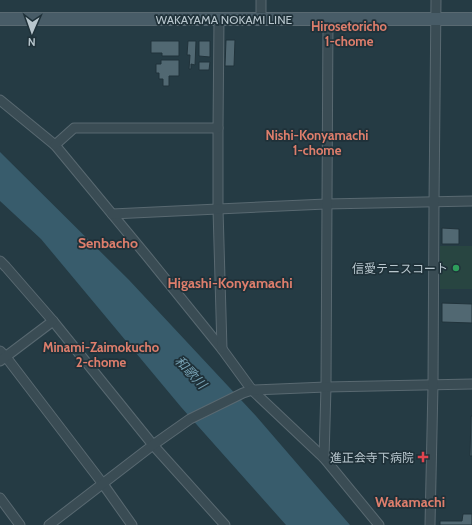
<svg xmlns="http://www.w3.org/2000/svg" width="472" height="525" font-family="Cabin,'Noto Sans JP',sans-serif">
<rect width="100%" height="100%" fill="#253b44"/>
<!-- green -->
<rect fill="#284541" x="440" y="246" width="32" height="43"/>
<!-- water -->
<polygon fill="#385c6c" points="0,152 129,280 256,416 350,525 286,525 181,407 41,239 0,201"/>
<!-- building -->
<g fill="#516872" stroke="#21333b">
<polygon points="226,40 235,40 234,66 225,66"/>
<polygon points="151,41 179,41 179,56 162,56 162,53 151,53"/>
<polygon points="188,41 196,41 195,65 191,64 191,69 189,69 190,55 187,55"/>
<polygon points="199,41 210,41 210,57 199,56"/>
<polygon points="161,60 179,60 179,76 169,76 169,86 163,86 163,79 159,79 159,73 156,73 156,64 161,64"/>
<polygon points="199,62 210,62 209,70 199,70"/>
<polygon points="442,228 459,229 459,244 442,244"/>
<polygon points="442,303 472,304 472,323 442,322"/>
<polygon points="471,416 472,416 472,456 470,456"/>
<polygon points="463,514 472,514 472,525 440,525 440,521 462,521"/>
</g>
<g fill="none" stroke-linecap="round" stroke-linejoin="round">
<!-- minor casing -->
<g stroke="#596971" stroke-width="11">
<g id="minor">
<polyline points="261,0 261,19"/>
<polyline points="0,100 55,145 146,255 222,349 252,390 324,458 379,525"/>
<polyline points="218,128 218,209 222,349"/>
<polyline points="55,145 74,128 218,128 219,19"/>
<polyline points="112,214 218,209 326,204 472,201"/>
<polyline points="0,261 6,267 53,321 153,445 225,525"/>
<polyline points="0,351 6,357 103,484 132,525"/>
<polyline points="0,361 53,321"/>
<polyline points="324,458 326,387 328,19"/>
<polyline points="0,498 20,525"/>
<polyline points="49,525 153,445 190,419 243,393 252,390 326,387 472,384"/>
<polyline points="430,525 433,385 434,202 436,0"/>
</g>
</g>
<!-- secondary casing -->
<g stroke="#596971" stroke-width="14">
<polyline id="secondary" points="0,19 472,19"/>
</g>
<!-- minor -->
<use href="#minor" stroke="#3a4c54" stroke-width="9"/>
<!-- secondary -->
<use href="#secondary" stroke="#485c67" stroke-width="12"/>
</g>
<!-- markers -->
<circle fill="#2e9e5b" stroke="#1f3139" stroke-width="1.5" cx="456" cy="268" r="4"/>
<path fill="#e0444e" stroke="#1f3139" stroke-width="1.5" d="M421 451h4v4h4v4h-4v4h-4v-4h-4v-4h4z"/>
<g text-anchor="middle" dominant-baseline="central" stroke-width="3.5" stroke-linejoin="round" paint-order="stroke">
<!-- street labels -->
<g font-size="12" fill="#b8c6cd" stroke="#1f3139">
<text x="224" y="19">WAKAYAMA NOKAMI LINE</text>
</g>
<!-- poi labels -->
<g font-size="12" fill="#b8c6cd" stroke="#1f3139" text-anchor="end">
<text x="448" y="268">信愛テニスコート</text>
<text x="414" y="457">進正会寺下病院</text>
</g>
<!-- neighbourhood labels -->
<g font-size="13" font-weight="bold" fill="#de7e6c" stroke="#1f3139">
<text x="349" y="26">Hirosetoricho<tspan x="349" dy="15">1-chome</tspan></text>
<text x="317" y="135">Nishi-Konyamachi<tspan x="317" dy="15">1-chome</tspan></text>
<text x="101" y="347">Minami-Zaimokucho<tspan x="101" dy="15">2-chome</tspan></text>
</g>
<!-- water labels -->
<g font-size="13" font-style="italic" fill="#76a0b2" stroke="#1f3139">
<text transform="translate(191 372) rotate(47)">和歌川</text>
</g>
<!-- quarter labels -->
<g font-size="14" font-weight="bold" fill="#de7e6c" stroke="#1f3139">
<text x="108" y="243">Senbacho</text>
<text x="230" y="283">Higashi-Konyamachi</text>
<text x="410" y="502">Wakamachi</text>
</g>
</g>
<!-- north arrow -->
<g transform="translate(32 32) rotate(182)" stroke="#1f3139" stroke-width="3" paint-order="stroke">
<path d="M0-3L7 15L0 10L-7 15Z" fill="#b8c6cd"/>
<text y="-6" font-size="11" font-weight="bold" text-anchor="middle" fill="#b8c6cd">N</text>
</g>
</svg>
